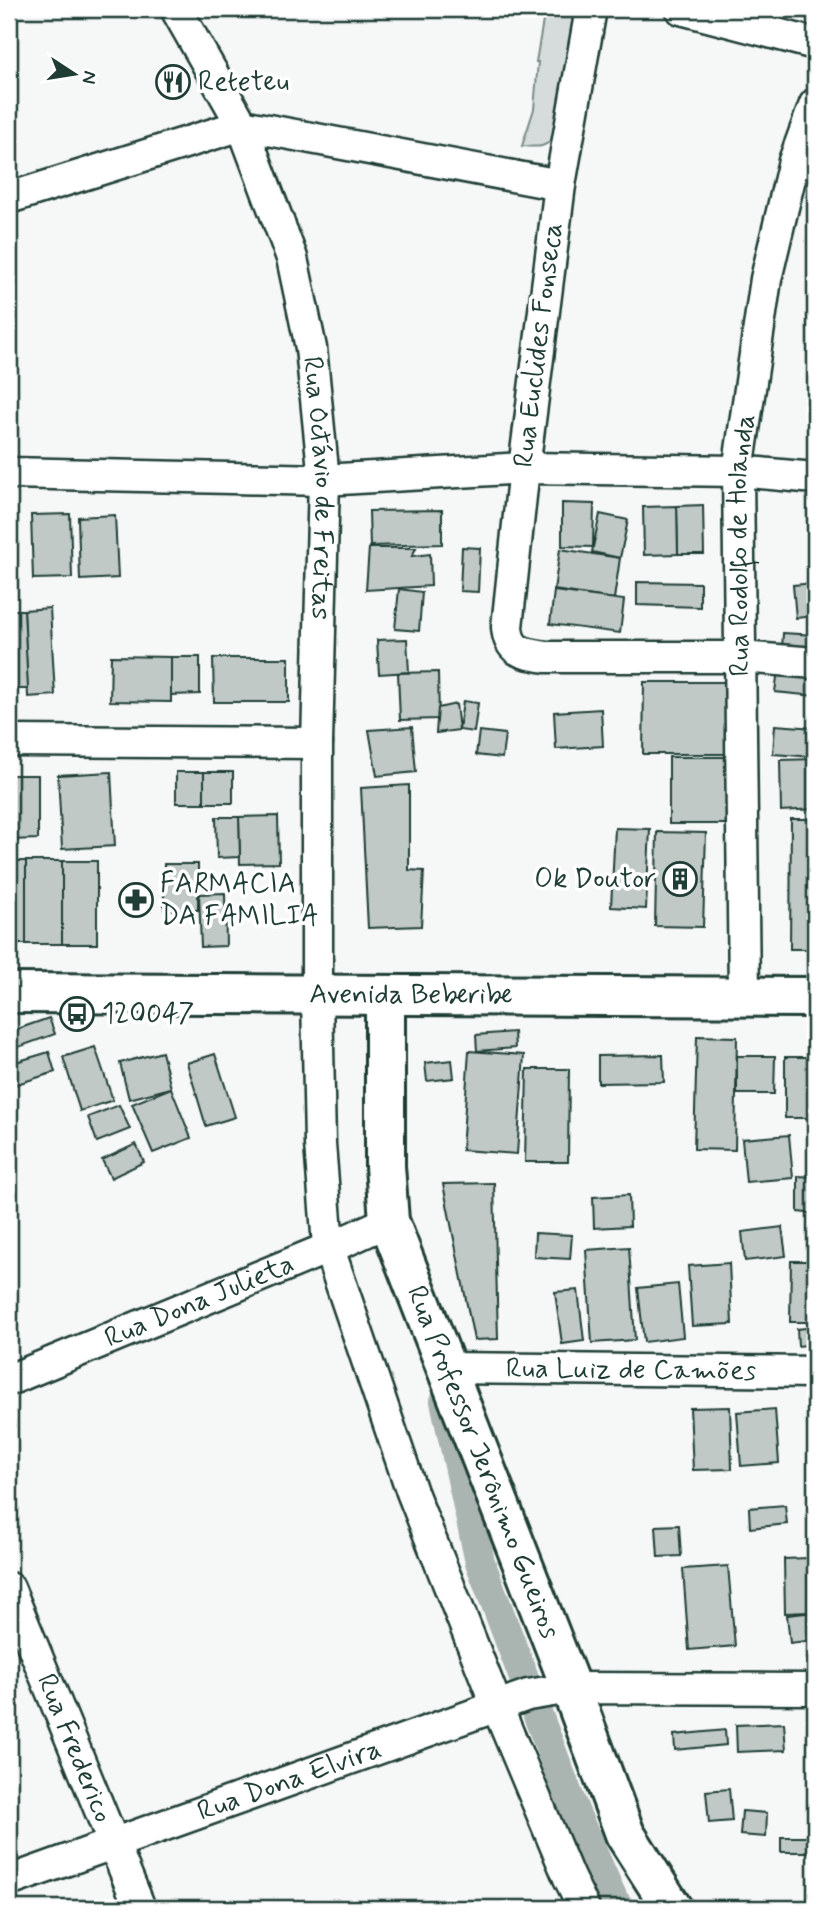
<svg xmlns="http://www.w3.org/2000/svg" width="824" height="1917" font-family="Mynerve,sans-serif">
<rect width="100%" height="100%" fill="#f6f7f7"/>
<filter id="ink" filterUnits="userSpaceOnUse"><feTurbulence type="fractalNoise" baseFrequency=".0143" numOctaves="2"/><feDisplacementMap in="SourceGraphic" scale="14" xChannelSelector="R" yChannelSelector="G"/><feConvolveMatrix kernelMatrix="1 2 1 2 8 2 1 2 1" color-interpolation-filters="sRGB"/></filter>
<g filter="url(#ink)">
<!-- green -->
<path fill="#d6dcdb" stroke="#7a8c88" stroke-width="2" d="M545,9H574L556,134C547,149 537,147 522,146L534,109L538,62H536Z"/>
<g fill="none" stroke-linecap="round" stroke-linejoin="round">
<!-- canal -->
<polyline stroke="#aab5b1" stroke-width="30" points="445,1401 480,1562 575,1813 614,1901 620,1908"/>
</g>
<!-- building -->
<g fill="#c0c9c6" stroke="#1f3d34" stroke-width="2">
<polygon points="562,503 594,504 593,547 562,546"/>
<polygon points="703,505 704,554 678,554 677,506"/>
<polygon points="677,506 678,554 644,555 643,507"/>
<polygon points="442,510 442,544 370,546 369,511"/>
<polygon points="70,514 72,578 33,579 31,515"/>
<polygon points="600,514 628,520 620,558 592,552"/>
<polygon points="115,515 118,578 80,580 78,517"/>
<polygon points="462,547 480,548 478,592 460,591"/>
<polygon points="369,548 416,548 412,556 430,554 431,586 366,590"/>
<polygon points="560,549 620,558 614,599 554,590"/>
<polygon points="637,582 700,583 700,607 637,605"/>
<polygon points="815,583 815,616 796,618 793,585"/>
<polygon points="399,589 422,592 419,631 395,629"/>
<polygon points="554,591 624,600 620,633 550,624"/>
<polygon points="50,608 55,695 28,697 24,610"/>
<polygon points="9,610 24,610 28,689 9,689"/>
<polygon points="783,633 815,635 815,652 782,649"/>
<polygon points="407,639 409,672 379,674 377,640"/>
<polygon points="111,656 171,657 171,702 110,701"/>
<polygon points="171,657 200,657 200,694 171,695"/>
<polygon points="213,658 289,658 289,702 214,702"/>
<polygon points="778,670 815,673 815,696 775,692"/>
<polygon points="438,672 439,719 400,720 398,673"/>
<polygon points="644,682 725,682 725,754 643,754"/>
<polygon points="463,701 478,703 474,732 459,730"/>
<polygon points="456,704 459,730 436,733 438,708"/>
<polygon points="601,709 603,746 556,749 554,712"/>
<polygon points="775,725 815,728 815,757 773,754"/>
<polygon points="412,727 416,772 377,776 369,730"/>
<polygon points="479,731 505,734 502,758 476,755"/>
<polygon points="669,757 734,757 733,824 669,824"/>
<polygon points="815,759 815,809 781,811 780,760"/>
<polygon points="111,772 115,846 62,849 58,775"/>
<rect x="176" y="772" width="28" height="31"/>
<rect x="204" y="772" width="29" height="31"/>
<polygon points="9,775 38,775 38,839 9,840"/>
<polygon points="409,785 409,870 424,871 421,926 368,928 361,788"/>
<polygon points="278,816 279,863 240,864 239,817"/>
<polygon points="216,817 239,817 240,857 217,858"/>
<polygon points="791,819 815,819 815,949 790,949"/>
<polygon points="615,828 650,829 646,909 611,907"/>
<polygon points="657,832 706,833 703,927 655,926"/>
<rect x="9" y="861" width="17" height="83"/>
<rect x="26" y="861" width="36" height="83"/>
<rect x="62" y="861" width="35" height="83"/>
<rect x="164" y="864" width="34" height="46"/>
<polygon points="225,893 226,946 201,947 199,894"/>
<polygon points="49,1018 55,1034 13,1049 9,1032"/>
<polygon points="514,1032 515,1048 477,1051 476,1035"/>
<polygon points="697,1036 737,1037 735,1150 694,1149"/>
<polygon points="95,1047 113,1100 80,1111 63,1057"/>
<polygon points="469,1051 524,1055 517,1154 462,1150"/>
<polygon points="49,1052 55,1072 14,1085 9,1064"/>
<polygon points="162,1052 171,1088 129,1099 120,1063"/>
<polygon points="215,1054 235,1117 206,1126 187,1063"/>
<polygon points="663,1055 664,1082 598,1083 598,1056"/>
<polygon points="737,1056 775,1056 774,1094 737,1094"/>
<rect x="785" y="1057" width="30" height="61"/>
<polygon points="452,1060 454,1078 427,1081 425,1063"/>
<polygon points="527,1069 569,1069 568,1162 525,1162"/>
<polygon points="171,1088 191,1138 153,1153 132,1104"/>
<polygon points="119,1105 130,1129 97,1142 88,1117"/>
<polygon points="789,1135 793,1178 746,1182 742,1139"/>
<polygon points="136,1144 144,1162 111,1178 102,1160"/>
<polygon points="798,1176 815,1177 815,1214 798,1212"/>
<polygon points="494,1183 498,1339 474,1340 443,1184"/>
<polygon points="629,1195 630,1226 594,1228 593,1197"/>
<polygon points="782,1227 786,1256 745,1261 742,1232"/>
<polygon points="535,1233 572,1235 570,1259 534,1257"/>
<polygon points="629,1247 635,1340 592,1343 586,1250"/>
<polygon points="791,1261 815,1261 815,1322 790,1322"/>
<polygon points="729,1263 732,1324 692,1326 688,1266"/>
<polygon points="678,1284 683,1337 644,1342 638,1288"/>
<polygon points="578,1290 584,1341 562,1344 555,1292"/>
<polygon points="815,1327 815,1344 798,1346 797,1329"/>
<polygon points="730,1407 732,1469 693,1470 690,1408"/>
<polygon points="775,1409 779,1463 741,1466 737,1412"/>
<polygon points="785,1505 787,1524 750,1528 749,1508"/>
<polygon points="679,1525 681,1556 658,1557 656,1526"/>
<polygon points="808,1558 809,1612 785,1613 784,1559"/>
<polygon points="728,1566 735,1646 689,1650 683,1569"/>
<polygon points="815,1612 815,1640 790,1643 787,1615"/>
<polygon points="784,1723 786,1750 737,1752 736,1725"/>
<polygon points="725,1730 726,1745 675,1750 674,1735"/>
<polygon points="729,1789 732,1821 709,1823 706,1791"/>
<polygon points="742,1811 767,1813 766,1837 740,1835"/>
<rect x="781" y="1837" width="34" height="15"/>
</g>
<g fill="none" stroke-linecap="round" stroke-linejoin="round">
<!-- street casing -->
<g stroke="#1f3d34" stroke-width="35">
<g id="street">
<path id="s1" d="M176,9L242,125L292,258L311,348L324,480L317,743V996L320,1144L328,1246L412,1492L496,1704L569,1878L584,1908"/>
<path d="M591,9L560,185L524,468L507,627C509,653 524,653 546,657H741L815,663"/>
<polyline points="681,9 815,44"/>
<polyline points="9,198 242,125 560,185"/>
<polyline points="9,473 324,480 524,468 738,471 815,478"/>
<polyline points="9,741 317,743"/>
<path id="s2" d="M744,995L738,471L766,279L794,161L815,104"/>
<path id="s3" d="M445,1368L815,1372"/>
<path id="s4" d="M9,1380L345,1241L389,1221"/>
<path id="s5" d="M9,1588L140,1908"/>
<path id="s6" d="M9,1881L528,1695L571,1688L815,1689"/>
</g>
</g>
<!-- secondary casing -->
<g stroke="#1f3d34" stroke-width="44">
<g id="secondary">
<path id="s7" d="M385,995V1166L389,1221L571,1688L625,1834L672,1908"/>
</g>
</g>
<!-- primary casing -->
<g stroke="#1f3d34" stroke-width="44">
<g id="primary">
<path id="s8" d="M9,993L815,997"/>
</g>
</g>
<!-- street -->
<use href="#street" stroke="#fff" stroke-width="30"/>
<!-- secondary -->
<use href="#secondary" stroke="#fff" stroke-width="38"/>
<!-- primary -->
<use href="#primary" stroke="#fff" stroke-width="38"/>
</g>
</g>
<!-- icons -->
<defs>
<g id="restaurant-ring" transform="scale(1.75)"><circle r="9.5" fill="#fff" stroke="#1f3d34" stroke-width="1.5"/><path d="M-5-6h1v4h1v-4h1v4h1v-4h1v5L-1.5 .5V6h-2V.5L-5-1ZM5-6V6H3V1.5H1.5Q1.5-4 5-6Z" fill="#1f3d34"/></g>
<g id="building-ring" transform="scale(1.75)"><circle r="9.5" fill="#fff" stroke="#1f3d34" stroke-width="1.5"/><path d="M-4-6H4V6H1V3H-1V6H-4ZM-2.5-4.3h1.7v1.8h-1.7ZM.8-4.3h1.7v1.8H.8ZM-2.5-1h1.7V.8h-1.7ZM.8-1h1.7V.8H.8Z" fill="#1f3d34"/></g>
<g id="pharmacy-ring" transform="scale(1.75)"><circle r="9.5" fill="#fff" stroke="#1f3d34" stroke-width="1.5"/><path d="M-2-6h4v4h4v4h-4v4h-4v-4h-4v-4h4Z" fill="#1f3d34"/></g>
<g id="bus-ring" transform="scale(1.75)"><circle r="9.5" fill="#fff" stroke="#1f3d34" stroke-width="1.5"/><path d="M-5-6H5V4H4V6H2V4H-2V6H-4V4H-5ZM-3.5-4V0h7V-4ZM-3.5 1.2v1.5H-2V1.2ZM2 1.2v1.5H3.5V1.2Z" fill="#1f3d34"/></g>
</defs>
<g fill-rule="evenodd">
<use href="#restaurant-ring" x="173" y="82"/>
<use href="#building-ring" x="680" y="879"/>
<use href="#pharmacy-ring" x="136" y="900"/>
<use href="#bus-ring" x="77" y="1014"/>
</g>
<g text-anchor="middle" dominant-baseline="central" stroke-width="7" stroke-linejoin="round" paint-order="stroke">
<!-- poi labels -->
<g font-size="28" fill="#1f3d34" stroke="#fff" text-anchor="start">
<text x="198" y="82">Reteteu</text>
<text x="656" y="879" text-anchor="end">Ok Doutor</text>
<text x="160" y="884">FARMACIA<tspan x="160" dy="32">DA FAMILIA</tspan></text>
<text x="102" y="1014">120047</text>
</g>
<!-- street labels -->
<g font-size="28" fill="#1f3d34" stroke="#fff">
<text transform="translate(539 345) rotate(-83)">Rua Euclides Fonseca</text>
<text stroke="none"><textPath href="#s1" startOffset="508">Rua Octávio de Freitas</textPath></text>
<text stroke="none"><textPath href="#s2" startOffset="450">Rua Rodolfo de Holanda</textPath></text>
<text stroke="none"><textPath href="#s8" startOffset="402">Avenida Beberibe</textPath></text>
<text stroke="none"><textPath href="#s4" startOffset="206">Rua Dona Julieta</textPath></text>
<text stroke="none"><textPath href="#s3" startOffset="186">Rua Luiz de Camões</textPath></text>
<text stroke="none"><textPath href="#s7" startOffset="485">Rua Professor Jerônimo Gueiros</textPath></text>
<text stroke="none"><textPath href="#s5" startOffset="173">Rua Frederico</textPath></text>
<text stroke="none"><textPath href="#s6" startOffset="298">Rua Dona Elvira</textPath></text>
</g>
</g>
<!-- margin -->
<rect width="824" height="1917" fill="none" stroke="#fff" stroke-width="35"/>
<rect x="18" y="18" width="789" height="1882" fill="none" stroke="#1f3d34" stroke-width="2.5" filter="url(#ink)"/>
<!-- north arrow -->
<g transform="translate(74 74) rotate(102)" stroke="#ffffff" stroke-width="5" paint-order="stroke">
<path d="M0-5L12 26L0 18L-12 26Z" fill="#1f3d34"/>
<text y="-10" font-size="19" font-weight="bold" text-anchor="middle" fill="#1f3d34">N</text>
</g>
</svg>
